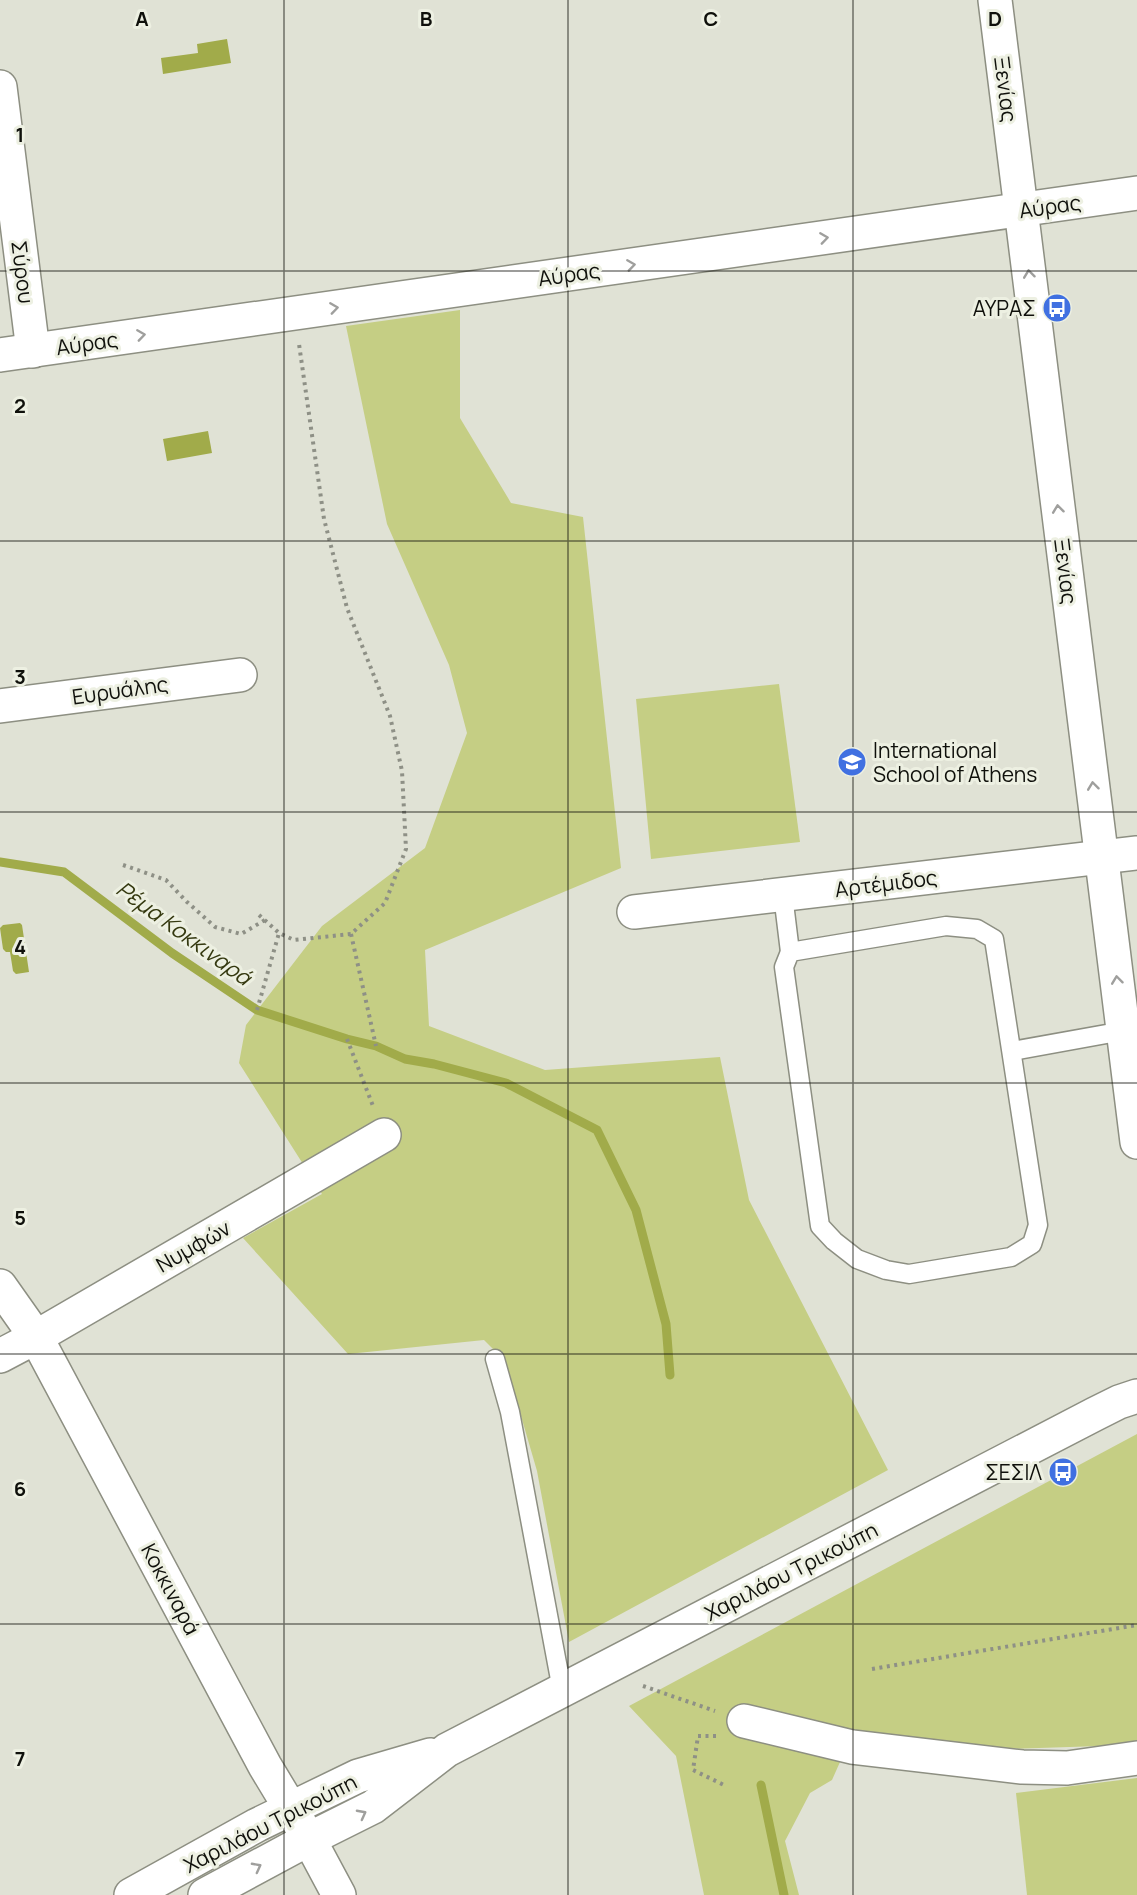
<svg xmlns="http://www.w3.org/2000/svg" width="1137" height="1895" font-family="Manrope,sans-serif">
<rect width="100%" height="100%" fill="#e0e2d5"/>
<!-- green -->
<g fill="#c5ce84">
<polygon points="460,310 460,418 511,503 583,517 621,868 425,950 429,1026 545,1070 720,1057 749,1200 888,1470 569,1642 537,1471 505,1361 484,1340 348,1354 243,1238 322,1194 239,1063 246,1025 322,926 425,848 467,733 449,665 387,524 346,326"/>
<polygon points="779,684 800,842 651,859 636,699"/>
<polygon points="1137,1434 1137,1741 1100,1746 1006,1749 852,1735 832,1780 810,1793 785,1841 799,1895 704,1895 676,1756 629,1706"/>
<polygon points="1137,1778 1137,1895 1027,1895 1016,1793"/>
</g>
<!-- water -->
<g fill="#a1ab4a">
<polygon points="227,39 231,63 163,74 161,58 198,53 197,44"/>
<polygon points="208,431 212,453 167,461 163,439"/>
<polygon points="20,923 22,925 29,972 16,974 13,971 10,952 6,952 3,949 0,928 3,925"/>
</g>
<g fill="none" stroke-linecap="round" stroke-linejoin="round">
<!-- stream -->
<g stroke="#a1ab4a" stroke-width="9">
<polyline points="0,862 64,872 172,953 257,1010 347,1039 376,1046 405,1059 434,1064 506,1083 597,1130 636,1210 666,1324 670,1375"/>
<polyline points="761,1785 784,1895"/>
</g>
<!-- service casing -->
<g stroke="#8d8f82" stroke-width="21">
<g id="service">
<polyline points="783,895 790,952"/>
<polygon points="946,926 977,929 994,939 1038,1225 1032,1244 1011,1257 909,1274 886,1270 857,1259 834,1241 820,1226 784,967 790,952"/>
<polyline points="1012,1051 1123,1031"/>
<polyline points="495,1359 510,1412 562,1690"/>
</g>
</g>
<!-- minor casing -->
<g stroke="#8d8f82" stroke-width="36">
<g id="minor">
<polyline points="0,87 33,351"/>
<polyline points="0,355 1137,193"/>
<polyline points="0,706 240,675"/>
<polyline points="634,912 1137,853"/>
<polyline points="0,1356 36,1337 384,1135"/>
<polyline points="744,1721 852,1747 1022,1767 1067,1768 1137,1758"/>
</g>
</g>
<!-- tertiary casing -->
<g stroke="#8d8f82" stroke-width="36">
<g id="tertiary">
<polyline points="995,0 1137,1142"/>
<polyline points="0,1286 36,1337 265,1766 309,1839 339,1895"/>
<polyline points="131,1895 257,1825 358,1776 430,1755"/>
<polyline points="205,1895 309,1839 373,1807 447,1750 1095,1414 1119,1402 1137,1396"/>
</g>
</g>
<!-- path -->
<g stroke="#8e9086" stroke-width="4" stroke-dasharray="3 4.5" stroke-linecap="butt">
<polyline points="123,865 166,880 187,902 215,927 241,934 265,920"/>
<polyline points="259,915 279,933 294,940 351,934 385,903 406,849 402,771 390,716 347,608 324,519 299,344"/>
<polyline points="351,934 376,1046"/>
<polyline points="257,1010 279,933"/>
<polyline points="347,1039 373,1106"/>
<polyline points="872,1669 1137,1625"/>
<polyline points="643,1686 715,1711"/>
<polyline points="716,1736 698,1736 693,1770 724,1785"/>
</g>
<!-- service -->
<use href="#service" stroke="#fff" stroke-width="18"/>
<!-- minor -->
<use href="#minor" stroke="#fff" stroke-width="33"/>
<!-- tertiary -->
<use href="#tertiary" stroke="#fff" stroke-width="33"/>
</g>
<!-- one-way arrows -->
<defs><path id="oneway-chevron" d="M-2-3.5L2.5 0L-2 3.5" fill="none" stroke-width="1.6" stroke-linecap="round" stroke-linejoin="round" transform="scale(1.5)"/></defs>
<g stroke="#9f9f9d">
<use href="#oneway-chevron" transform="translate(824 238) rotate(-8)"/>
<use href="#oneway-chevron" transform="translate(631 265) rotate(-8)"/>
<use href="#oneway-chevron" transform="translate(1029 274) rotate(-97)"/>
<use href="#oneway-chevron" transform="translate(334 308) rotate(-8)"/>
<use href="#oneway-chevron" transform="translate(141 335) rotate(-8)"/>
<use href="#oneway-chevron" transform="translate(1058 509) rotate(-97)"/>
<use href="#oneway-chevron" transform="translate(1093 786) rotate(-97)"/>
<use href="#oneway-chevron" transform="translate(1117 980) rotate(-97)"/>
<use href="#oneway-chevron" transform="translate(362 1814) rotate(-28)"/>
<use href="#oneway-chevron" transform="translate(257 1867) rotate(-28)"/>
</g>
<!-- grid -->
<path fill="none" stroke="#0f100b" stroke-width="1.5" stroke-opacity="0.55" d="M284,0V1895M568,0V1895M853,0V1895M0,271H1137M0,541H1137M0,812H1137M0,1083H1137M0,1354H1137M0,1624H1137"/>
<!-- icons -->
<defs>
<g id="bus-disc" transform="scale(1.5)"><circle r="9.5" fill="#4070e1" stroke="#edf0e2"/><path d="M-5-6H5V4H4V6H2V4H-2V6H-4V4H-5ZM-3.5-4V0h7V-4ZM-3.5 1.2v1.5H-2V1.2ZM2 1.2v1.5H3.5V1.2Z" fill="#fff"/></g>
<g id="school-disc" transform="scale(1.5)"><circle r="9.5" fill="#4070e1" stroke="#edf0e2"/><path d="M0-5L7-2L0 1L-7-2ZM-4 1L0 2.5L4 1V4Q0 6-4 4Z" fill="#fff"/></g>
</defs>
<g fill-rule="evenodd">
<use href="#bus-disc" x="1057" y="308"/>
<use href="#school-disc" x="852" y="762"/>
<use href="#bus-disc" x="1063" y="1472"/>
</g>
<g text-anchor="middle" dominant-baseline="central" stroke-width="6" stroke-linejoin="round" paint-order="stroke">
<!-- street labels -->
<g font-size="21" fill="#0f100b" stroke="#edf0e2">
<text transform="translate(1006 89) rotate(83)">Ξενίας</text>
<text transform="translate(1050 206) rotate(-8)">Αύρας</text>
<text transform="translate(23 272) rotate(83)">Σύρου</text>
<text transform="translate(569 274) rotate(-8)">Αύρας</text>
<text transform="translate(87 343) rotate(-8)">Αύρας</text>
<text transform="translate(1066 571) rotate(83)">Ξενίας</text>
<text transform="translate(120 690) rotate(-8)">Ευρυάλης</text>
<text transform="translate(886 883) rotate(-7)">Αρτέμιδος</text>
<text transform="translate(193 1246) rotate(-30)">Νυμφών</text>
<text transform="translate(791 1571) rotate(-27)">Χαριλάου Τρικούπη</text>
<text transform="translate(171 1589) rotate(62)">Κοκκιναρά</text>
<text transform="translate(270 1823) rotate(-27)">Χαριλάου Τρικούπη</text>
</g>
<!-- poi labels -->
<g font-size="21" fill="#0f100b" stroke="#edf0e2" text-anchor="end">
<text x="1036" y="308">ΑΥΡΑΣ</text>
<text x="873" y="750" text-anchor="start">International<tspan x="873" dy="24">School of Athens</tspan></text>
<text x="1042" y="1472">ΣΕΣΙΛ</text>
</g>
<!-- water labels -->
<g font-size="22" font-style="italic" fill="#353910" stroke="#edf0e2">
<text transform="translate(184 933) rotate(36)">Ρέμα Κοκκιναρά</text>
</g>
</g>
<g font-size="20" text-anchor="middle" font-weight="bold" fill="#0f100b" stroke="#edf0e2" stroke-width="6" stroke-linejoin="round" paint-order="stroke">
<text x="142" y="26">A</text>
<text x="426" y="26">B</text>
<text x="711" y="26">C</text>
<text x="995" y="26">D</text>
<text x="20" y="142">1</text>
<text x="20" y="413">2</text>
<text x="20" y="684">3</text>
<text x="20" y="954">4</text>
<text x="20" y="1225">5</text>
<text x="20" y="1496">6</text>
<text x="20" y="1766">7</text>
</g>
</svg>
